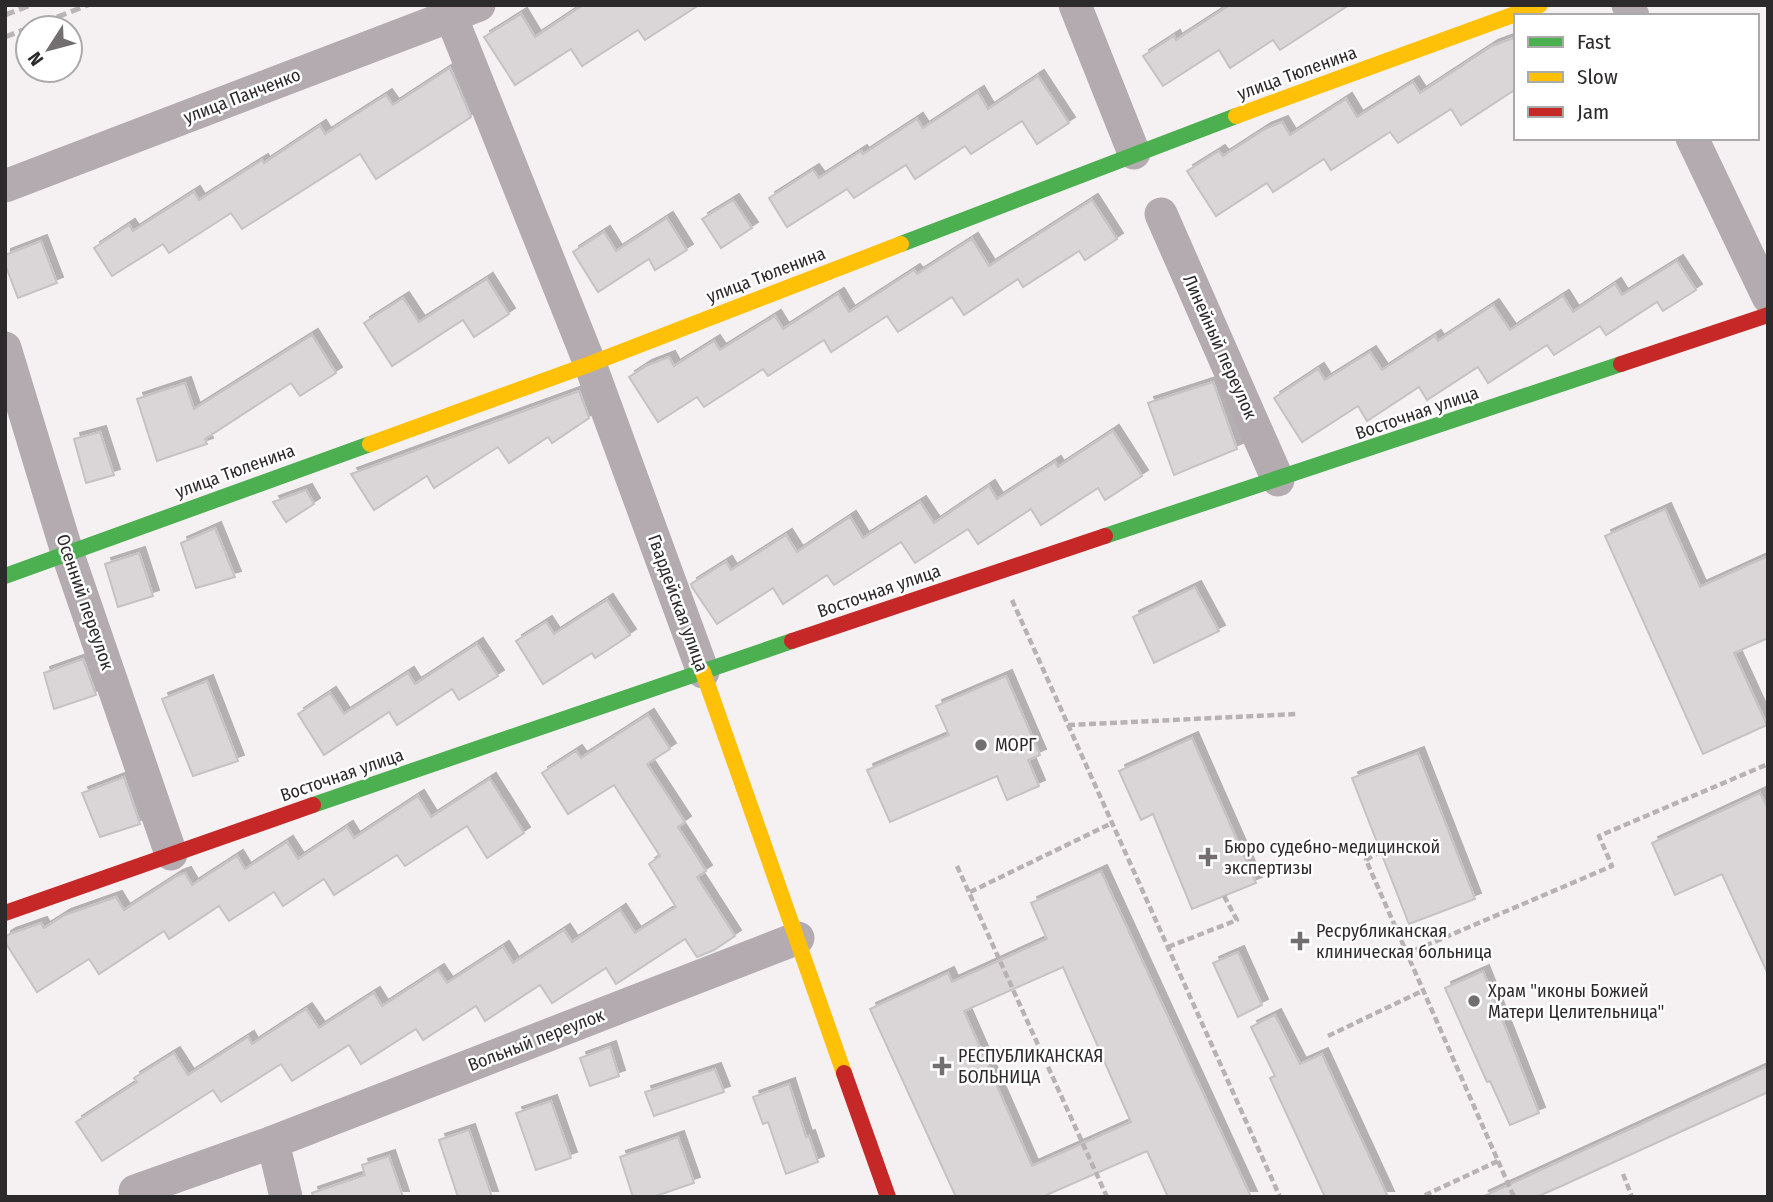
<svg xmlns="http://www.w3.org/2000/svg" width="1773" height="1202" font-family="'Fira Sans Condensed',sans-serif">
<defs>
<filter id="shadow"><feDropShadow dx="6" dy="-6" stdDeviation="0" flood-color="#0004"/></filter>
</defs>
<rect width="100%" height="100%" fill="#f5f0f2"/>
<!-- building -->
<g fill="#dad6d8" stroke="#c5c2c3" stroke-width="2" fill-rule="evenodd" filter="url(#shadow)">
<polygon points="583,5 699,5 645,40 638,30 582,66 571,49 515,85 484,37 521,14 535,37"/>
<polygon points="1230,5 1349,5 1280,50 1273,40 1230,68 1219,50 1163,86 1143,56 1174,36 1176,40"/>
<polygon points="1516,37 1516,89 1461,125 1451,109 1398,143 1390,132 1331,170 1324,159 1273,192 1267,183 1216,216 1187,171 1219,151 1223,156 1265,129 1282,122 1290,135 1346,99 1357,117 1413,82 1420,93 1492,46"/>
<polygon points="450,68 471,117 376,179 360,154 242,229 231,213 169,253 163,244 112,276 94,248 129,225 133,231 194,192 199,200 262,160 264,163 320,126 325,134 386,95 393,105"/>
<polygon points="1038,76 1069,123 1037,144 1022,121 971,154 965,146 915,179 906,165 854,198 847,189 787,227 769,198 813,170 819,178 861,151 863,154 917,119 923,128 978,92 988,109"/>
<polygon points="733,200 752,228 721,248 702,219"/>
<polygon points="1092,200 1117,239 1085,260 1079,251 1023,287 1018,279 964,315 952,297 898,332 887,316 831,352 824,340 768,376 763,369 704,407 697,397 658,422 629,377 646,366 669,357 674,366 714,341 720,350 775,316 783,329 838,294 849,312 914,270 917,274 972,239 989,266"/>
<polygon points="667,218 687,250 655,270 649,259 598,292 573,252 604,232 616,251"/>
<polygon points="41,241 57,283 18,298 5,264 5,255"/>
<polygon points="1677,261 1696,290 1663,311 1657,302 1606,335 1600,326 1554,355 1547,345 1488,383 1478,367 1427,400 1419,387 1367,421 1358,406 1302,442 1274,398 1318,369 1325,380 1370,352 1382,370 1435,336 1438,341 1493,305 1510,330 1563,296 1573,312 1615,284 1622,295"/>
<polygon points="487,279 509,314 474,337 463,320 392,366 364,323 403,298 419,322"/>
<polygon points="312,335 336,373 300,396 291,383 205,439 207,444 157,461 137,399 185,383 194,409"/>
<polygon points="1213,382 1237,449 1174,475 1148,403"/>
<polygon points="579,391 589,418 552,443 548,437 509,463 498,447 434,488 427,476 374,510 351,474"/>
<polygon points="1113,431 1142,476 1105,500 1098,488 1041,525 1031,509 978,544 968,529 915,563 901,542 834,585 827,575 783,604 773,588 717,624 692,587 691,584 726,562 731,570 786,535 797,552 850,517 863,538 920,502 934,523 989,486 997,499 1055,462 1058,467"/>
<polygon points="100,432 114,475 86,483 74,439"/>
<polygon points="306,490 314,504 286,522 273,502"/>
<polygon points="1665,509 1700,587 1768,556 1768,638 1734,653 1767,725 1703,754 1605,536"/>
<polygon points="215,528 235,577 196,588 181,543"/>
<polygon points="139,553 153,596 118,607 105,564"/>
<polygon points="1195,587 1219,631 1154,663 1133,617"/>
<polygon points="607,600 630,635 595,658 592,653 543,684 516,641 546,622 554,634"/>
<polygon points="477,644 498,676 459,700 452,689 397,725 389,712 324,755 298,714 330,693 344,714 408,673 415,684"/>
<polygon points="83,659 96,695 54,709 44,673"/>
<polygon points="1006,676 1040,755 1028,760 1039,786 1007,800 997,776 890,822 867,770 949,735 936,706"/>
<polygon points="207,681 238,761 193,776 162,699"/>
<polygon points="648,715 670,749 647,764 685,822 678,827 706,871 697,877 735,936 714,950 697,957 685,939 616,984 606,968 552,1003 540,985 485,1021 476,1006 423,1040 416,1029 361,1064 349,1045 292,1081 281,1064 221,1102 213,1090 102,1161 76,1122 137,1082 134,1078 174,1053 188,1075 248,1037 252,1044 306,1009 319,1028 374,993 382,1006 438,970 447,983 503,947 513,963 564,930 572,942 620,910 635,933 676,907 649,864 660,856 614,785 568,814 542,773 576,751 581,758"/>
<polygon points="1192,738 1256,883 1192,909 1153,814 1141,820 1119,771"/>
<polygon points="1418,753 1475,899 1409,924 1352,778"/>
<polygon points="124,777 140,824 100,837 82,793"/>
<polygon points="490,779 524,833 487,858 467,826 405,866 397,855 334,895 324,879 283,906 274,892 229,921 219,906 169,939 164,931 99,974 89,959 37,992 5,942 5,937 10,934 41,923 44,928 65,915 116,897 124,910 177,876 185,873 192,885 237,856 245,869 287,842 298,859 347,827 354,838 418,796 431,817"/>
<polygon points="1760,793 1768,809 1768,974 1722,874 1675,895 1652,843"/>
<path d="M1101,871L1251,1197H1168L1147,1151L1042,1197H956L870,1009L948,973L952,982L1047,939L1031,903ZM1063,967L1131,1122L1032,1166L964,1011Z"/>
<polygon points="1238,952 1262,1005 1238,1017 1213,963"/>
<polygon points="1483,971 1539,1113 1510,1125 1490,1081 1487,1082 1445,988"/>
<polygon points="1275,1015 1300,1064 1322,1054 1388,1197 1325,1197 1270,1078 1275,1076 1251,1027"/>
<polygon points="610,1047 619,1076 590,1086 580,1058"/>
<polygon points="1768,1066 1768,1092 1557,1188 1536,1197 1482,1197"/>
<polygon points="715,1069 724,1092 654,1116 645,1092"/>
<polygon points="789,1084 806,1137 809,1136 818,1162 786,1174 768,1122 763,1124 753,1097"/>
<polygon points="551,1101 571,1158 536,1170 516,1113"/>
<polygon points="469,1130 492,1197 458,1197 439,1140"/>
<polygon points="678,1137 694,1183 653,1197 633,1197 620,1157"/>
<polygon points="389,1156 403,1197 313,1197 312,1193 365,1175 362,1165"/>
</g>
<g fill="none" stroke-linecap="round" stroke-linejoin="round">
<!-- path -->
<g stroke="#b8b2b5" stroke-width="4.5" stroke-dasharray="7 3.5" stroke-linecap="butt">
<polyline points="1012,600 1280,1197"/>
<polyline points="1068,725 1297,714"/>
<polyline points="1381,851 1366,860 1498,1161 1421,1197"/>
<polyline points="957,866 1107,1197"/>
<polyline points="970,892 1112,823"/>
<polyline points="1168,947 1237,920 1224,896"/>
<polyline points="1406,954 1612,866 1599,836 1768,764"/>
<polyline points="1328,1036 1422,991"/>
<polyline points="1498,1161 1514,1197"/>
<polyline points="1623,1174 1632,1197"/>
</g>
<!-- street -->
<g stroke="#b3abaf" stroke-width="33">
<polyline points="1075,5 1134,153"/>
<polyline points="1628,5 1633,16"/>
<polyline points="451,16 590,364 703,672"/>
<polyline points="1692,138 1768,297"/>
<polyline points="5,186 479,5"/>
<polyline points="1161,214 1278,480"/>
<polyline points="5,348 67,552 171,854"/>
<polyline points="135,1191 273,1142"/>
<polyline points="286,1197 273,1142 798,938"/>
</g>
<!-- fast -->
<g stroke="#4caf50" stroke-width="16">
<polyline points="901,244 1236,116"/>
<polyline points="1105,536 1621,364"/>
<polyline points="5,576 370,444"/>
<polyline points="313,805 792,641"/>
</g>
<!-- slow -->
<g stroke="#ffc107" stroke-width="16">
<polyline points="1236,116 1540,5"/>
<polyline points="370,444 590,364 901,244"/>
<polyline points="703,672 844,1073"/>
</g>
<!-- jam -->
<g stroke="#c62828" stroke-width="16">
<polyline points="1621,364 1768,315"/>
<polyline points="792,641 1105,536"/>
<polyline points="5,913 313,805"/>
<polyline points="844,1073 888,1197"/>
</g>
<!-- rail -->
<g stroke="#bab4b7" stroke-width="5" stroke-dasharray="10 5" stroke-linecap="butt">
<polyline points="5,15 31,5"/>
<polyline points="29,28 88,5"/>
<polyline points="5,37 28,28"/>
</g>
</g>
<!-- markers -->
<g fill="#736f71" stroke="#fff" stroke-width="2.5">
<circle cx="981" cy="745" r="7"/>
<path d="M1204.5 846.5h7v7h7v7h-7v7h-7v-7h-7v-7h7z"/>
<path d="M1296.5 930.5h7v7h7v7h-7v7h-7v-7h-7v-7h7z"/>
<circle cx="1474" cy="1001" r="7"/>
<path d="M938.5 1055.5h7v7h7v7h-7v7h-7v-7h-7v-7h7z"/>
</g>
<g text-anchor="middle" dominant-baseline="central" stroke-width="5" stroke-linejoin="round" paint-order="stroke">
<!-- street labels -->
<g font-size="18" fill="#2d2a2b" stroke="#fff">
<text transform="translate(1297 73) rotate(-20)">улица Тюленина</text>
<text transform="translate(242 96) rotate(-21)">улица Панченко</text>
<text transform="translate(766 275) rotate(-21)">улица Тюленина</text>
<text transform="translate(1220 347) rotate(66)">Линейный переулок</text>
<text transform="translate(1417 413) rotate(-19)">Восточная улица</text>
<text transform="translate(235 471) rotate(-20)">улица Тюленина</text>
<text transform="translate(879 591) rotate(-19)">Восточная улица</text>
<text transform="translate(85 602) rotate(71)">Осенний переулок</text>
<text transform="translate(678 603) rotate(70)">Гвардейская улица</text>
<text transform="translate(342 775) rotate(-19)">Восточная улица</text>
<text transform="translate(536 1040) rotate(-21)">Вольный переулок</text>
</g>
<!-- poi labels -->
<g font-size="18" fill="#2d2a2b" stroke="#fff" text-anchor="start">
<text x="995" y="745">МОРГ</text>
<text x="1224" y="847">Бюро судебно-медицинской<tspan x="1224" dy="21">экспертизы</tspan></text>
<text x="1316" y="931">Ресрубликанская<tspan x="1316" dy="21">клиническая больница</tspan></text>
<text x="1488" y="991">Храм "иконы Божией<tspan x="1488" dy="21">Матери Целительница"</tspan></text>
<text x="958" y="1056">РЕСПУБЛИКАНСКАЯ<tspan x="958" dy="21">БОЛЬНИЦА</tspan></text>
</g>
</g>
<!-- border -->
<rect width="1773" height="1202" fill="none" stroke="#2d2a2b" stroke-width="14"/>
<!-- legend -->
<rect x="1514" y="14" width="245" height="126" fill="#ffffff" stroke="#abaaaa" stroke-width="2"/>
<rect x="1528" y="37" width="35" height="10" fill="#4caf50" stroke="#abaaaa" stroke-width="2"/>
<text x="1577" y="49" font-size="21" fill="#2d2a2b">Fast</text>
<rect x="1528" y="72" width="35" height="10" fill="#ffc107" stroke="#abaaaa" stroke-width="2"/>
<text x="1577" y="84" font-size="21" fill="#2d2a2b">Slow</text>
<rect x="1528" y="107" width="35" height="10" fill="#c62828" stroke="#abaaaa" stroke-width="2"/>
<text x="1577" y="119" font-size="21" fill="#2d2a2b">Jam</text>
<!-- north arrow -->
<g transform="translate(49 49) rotate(234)"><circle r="33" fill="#ffffff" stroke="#abaaaa" stroke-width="2"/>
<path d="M0-5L12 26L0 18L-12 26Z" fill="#736f71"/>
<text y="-10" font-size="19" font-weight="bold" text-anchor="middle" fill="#2d2a2b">N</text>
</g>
</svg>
